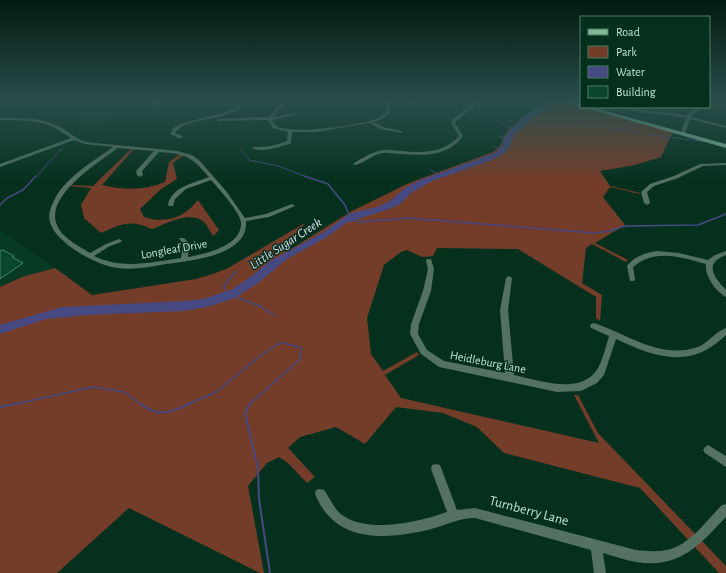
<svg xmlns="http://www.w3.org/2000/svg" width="726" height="573" font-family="'Alegreya Sans',sans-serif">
<rect width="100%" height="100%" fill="#06301e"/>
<!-- built -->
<g fill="#093a24">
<polygon points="0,101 30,101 0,115"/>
<polygon points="43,101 138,101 120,115 94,127"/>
<polygon points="0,230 55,268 22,277 0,287"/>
</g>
<!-- green -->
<g fill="#743d2a">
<path d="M549,101H581V107H602V113L673,132L661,157L635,165L600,171L610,186L640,193V194L610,187L603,197L625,225L595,243L628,260L626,262L592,244L586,248L582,283L602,295L600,321L596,318V297L518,249L437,248L433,256L422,257L407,250L401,252L384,265L367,318L371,354L383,371L417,352L419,355L385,375L401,398L599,443L574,395H578L598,433L726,566V573H719L640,488L504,453L477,427L443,413L396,407L365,444L336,427L300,437L288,448L315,477L307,483L288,463L279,457L267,463L248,486L264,573H260L129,508L57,573H0V287L22,277L55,268L92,295L196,279L213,274L228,268L305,223L286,252L352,211L409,183L493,152C505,144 499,142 506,133C517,119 534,109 549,101Z"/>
<path d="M131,149H134L102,185C123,190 144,191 165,182L169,162L180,154L184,155L173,163L177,179L161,189L140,209L144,217C166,224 184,218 198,200L219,230L213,236C210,232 208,226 204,222C190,210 166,224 152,229C130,219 121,224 101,233L84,218L81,205L91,188L70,186L71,185L93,186Z"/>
</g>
<!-- water -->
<path fill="#474982" d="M550,101H559L538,113L514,135L509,148L502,155L489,161L432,181L411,193L400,204L389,209L346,223L327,237L287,259L258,283L235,298L207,307L182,311L87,315L46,319L0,334V325L62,307L187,301L203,299L231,290L252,276L270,261L324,232L349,214L377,207L390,201L405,188L418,181L495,153C504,146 501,142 507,134C517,120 534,109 550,101Z"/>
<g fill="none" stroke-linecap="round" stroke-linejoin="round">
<!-- stream-far2 -->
<g stroke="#474982" stroke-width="1">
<polyline points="120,115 138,101"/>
<polyline points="494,120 514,129"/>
<polyline points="508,120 518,124"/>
<polyline points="526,123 580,123 641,133"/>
<polyline points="646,134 701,141"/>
<polyline points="497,136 505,138"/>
<polyline points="495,147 500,149"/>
<polyline points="241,149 249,160 278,166 307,177"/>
<polyline points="430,170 437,174"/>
<polyline points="36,177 62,148"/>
</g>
<!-- stream-far1 -->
<g stroke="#474982" stroke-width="1.5">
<polyline points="304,176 328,184 345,205 349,215"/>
<polyline points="0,205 7,198 23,190 36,176"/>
<polyline points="352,220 360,222 408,218 595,233 610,231 625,226 698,225 726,214"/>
<polyline points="225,293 224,286 236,271"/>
<polyline points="236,297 262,307 275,316"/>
<polyline points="15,404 93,387 125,392 140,404"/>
<polyline points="189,404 216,392 260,356 278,344 284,343 301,348 300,359 250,404"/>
</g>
<!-- stream -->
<g stroke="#474982" stroke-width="2">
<path d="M139,403C160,419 170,412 192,403"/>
<polyline points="251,403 245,413 258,469 259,499 270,573"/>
<polyline points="0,407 20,403"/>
</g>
</g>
<!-- building -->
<polygon fill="#09472d" stroke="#3e8864" points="3,250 14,256 12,257 23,263 0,279 0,251"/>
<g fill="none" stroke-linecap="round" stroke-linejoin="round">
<!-- minor -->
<g fill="#547161" fill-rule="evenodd">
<polygon points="157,101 161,101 160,103 170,101 180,101 157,106 155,105"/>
<path d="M237,101H241L240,108C224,121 183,118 175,133L182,136V138H178L170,134L173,128L180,124L230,111L236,107Z"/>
<path d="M286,101H294C285,105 278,108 274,117L294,113L296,114L295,115L272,120C274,123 275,125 278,127C296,134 353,126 373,120C378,118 382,116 386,113L387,106L382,101H387L388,103L412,102L414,103L412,104L390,105L389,114L382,119L374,122L383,127L402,131V133L380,129L369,123L317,132H292L291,143C281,147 261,153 252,148L254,147C265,147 276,146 287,141L288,132L273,128L268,120L219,121L217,120L219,119L269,117L277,107Z"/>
<path d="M475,101H480L456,121L455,123L463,136C449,156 424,156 401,154C395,154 389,152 383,153C373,154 365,163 355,165L353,164C360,159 374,151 383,150C389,149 395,151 402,151C422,153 445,153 459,136L451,123L452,120Z"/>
<rect x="709" y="104" width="17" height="2"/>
<path d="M624,107H631L653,112L675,113L687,116C690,110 697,107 703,107L692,115L691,117L726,126V128L690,119L685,133L683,134L681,133L686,118C667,113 642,116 624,107Z"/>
<path d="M0,118C19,118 38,117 56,125C66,129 74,138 85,142L178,151L192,155L199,160L226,191L245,218L266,214L292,204L295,206L269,217L246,221C249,256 189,261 166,264C150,267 134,270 118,268C98,266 59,245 51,225C48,219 49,211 52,205C62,179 91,163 113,147L85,144L74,140L0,167V164L71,138C65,134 59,130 53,127C36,119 17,121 0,120ZM118,148L154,151L136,171L137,175L140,177L143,175L142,171L159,152C186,154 191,156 209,177C194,183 171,187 168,205L169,206H173L175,199L186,189L211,180C218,188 241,213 241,223C242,246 204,254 188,257L189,243L184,238H180L179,239L183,243L181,258C152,262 122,270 94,256L110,246L121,242L122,241L121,240L119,239L106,244L90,253C79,246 62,238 57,225C44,196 99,162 118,148Z"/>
<polygon points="726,163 726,165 703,166 678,178 654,186 647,192 650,203 647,205 644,203 641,192 650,184 674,176 700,164"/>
<path d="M657,251L679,253L708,260L715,255L726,251V255C710,261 709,270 720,283C721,285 725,288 726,290C726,292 726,294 726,297C716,292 704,275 706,264C682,257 655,248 633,267L635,279L634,281H630L627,266C635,256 645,253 657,251Z"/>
<path d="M427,259H431L434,269L431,291L419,324L418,334L427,350L444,361L505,373L500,310L506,278L509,276L512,278L508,310L514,375C538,380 579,395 596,371C602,364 606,345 609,336L591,328L590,326L591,324L594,323C627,334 661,360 698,347C708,343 715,332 726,328V335C720,341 713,346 706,350C676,366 644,352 616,339L604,375L597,383L581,391L557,392L439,367L421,354L410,334L411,324L423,291L428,269L426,261Z"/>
<polygon points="708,445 726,456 726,467 705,453 703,450 705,447"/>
<path d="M436,464L440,465L457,510L475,508L636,550C646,551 657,552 667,550C690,545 706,521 722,505L726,504V517C699,545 680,569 636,562C625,560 614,556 603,553L606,573H594L591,550L475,518C458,518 444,526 428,530C384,540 335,543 315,494L316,490L320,489L324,490C330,498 334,509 342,515C369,534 419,522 447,512L431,469L432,465Z"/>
</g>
<!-- major -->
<polygon fill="#7ebb9a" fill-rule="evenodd" points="561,101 570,101 581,104 581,107 591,107 726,144 726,148"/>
</g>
<!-- sky -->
<linearGradient id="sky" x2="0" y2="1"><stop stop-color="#031a10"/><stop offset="0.55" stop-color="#2a4e4c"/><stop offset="1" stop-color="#2a4e4c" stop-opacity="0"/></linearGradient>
<rect width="726" height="182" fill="url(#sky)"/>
<g text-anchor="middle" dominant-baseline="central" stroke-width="3" stroke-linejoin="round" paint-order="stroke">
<!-- street labels -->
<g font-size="12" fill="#c1e5d0" stroke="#06301e">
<text transform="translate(174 249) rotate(-10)">Longleaf Drive</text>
<text transform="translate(488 362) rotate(11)">Heidleburg Lane</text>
</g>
<!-- water labels -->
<g font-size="13" font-style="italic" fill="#dddff1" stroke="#06301e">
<text transform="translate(286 244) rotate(-33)">Little Sugar Creek</text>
</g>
<!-- near-street labels -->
<g font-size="14" fill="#c1e5d0" stroke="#06301e">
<text transform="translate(529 511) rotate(15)">Turnberry Lane</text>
</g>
</g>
<!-- legend -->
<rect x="580" y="16" width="130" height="92" fill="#06301e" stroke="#517865"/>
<rect x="588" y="29" width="20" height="6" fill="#7ebb9a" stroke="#517865"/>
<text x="616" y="36" font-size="12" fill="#c1e5d0">Road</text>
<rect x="588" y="46" width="20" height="12" fill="#743d2a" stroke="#517865"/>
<text x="616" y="56" font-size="12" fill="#c1e5d0">Park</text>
<rect x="588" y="66" width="20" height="12" fill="#474982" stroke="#517865"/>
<text x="616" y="76" font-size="12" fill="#c1e5d0">Water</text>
<rect x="588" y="86" width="20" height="12" fill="#09472d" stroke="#517865"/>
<text x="616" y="96" font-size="12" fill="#c1e5d0">Building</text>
</svg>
